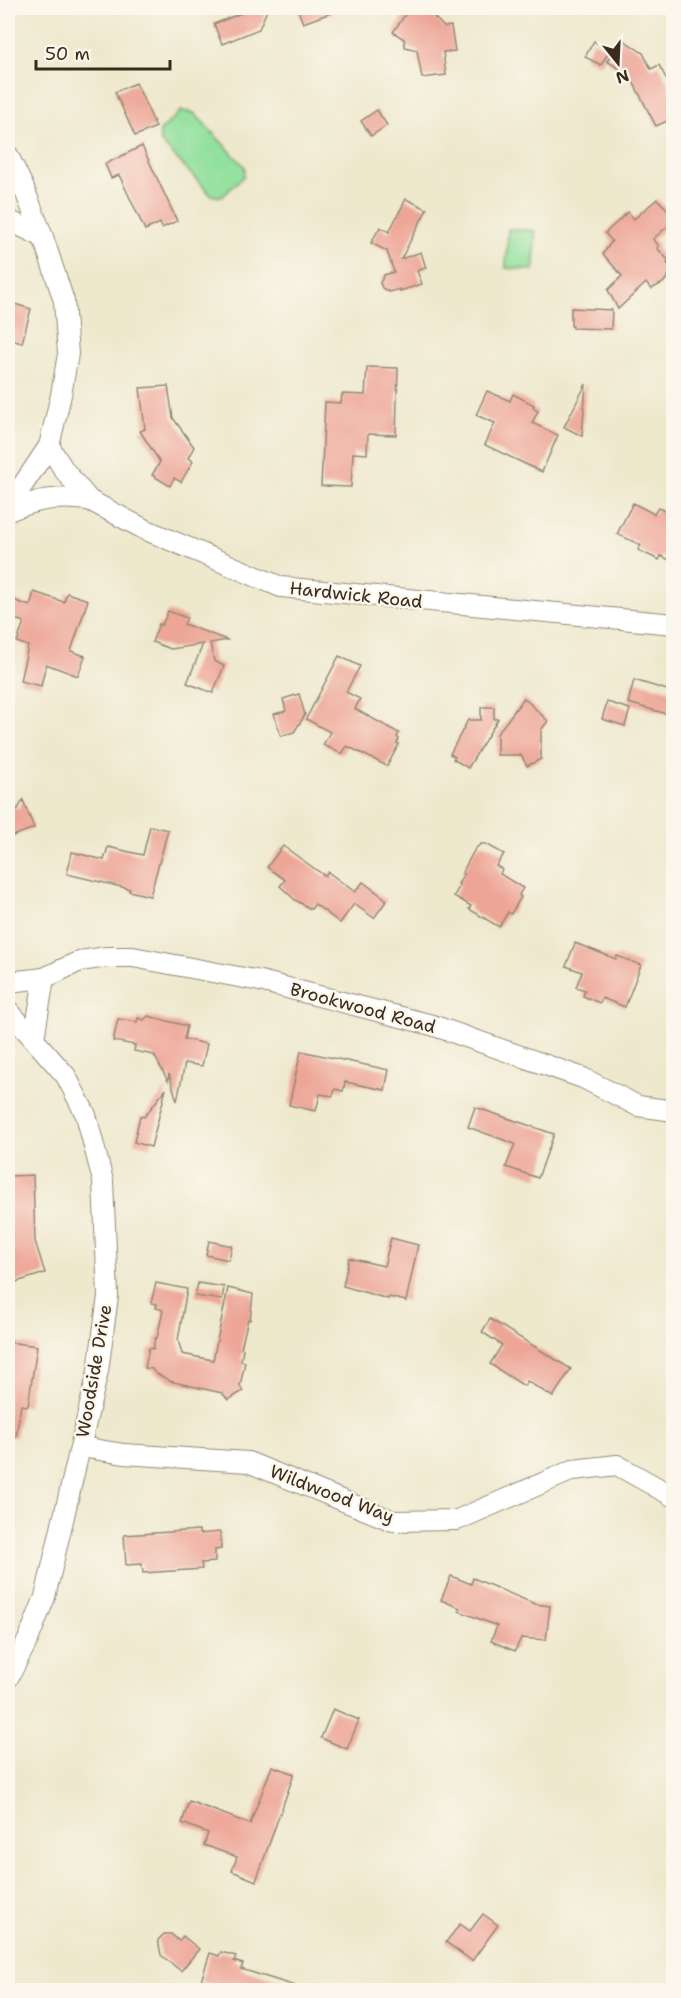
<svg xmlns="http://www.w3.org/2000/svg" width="681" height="1998" font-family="'Shantell Sans',sans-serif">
<rect width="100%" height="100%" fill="#fbf7ec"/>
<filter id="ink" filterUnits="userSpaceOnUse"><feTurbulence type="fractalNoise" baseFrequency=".0167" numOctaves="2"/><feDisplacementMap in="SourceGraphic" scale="12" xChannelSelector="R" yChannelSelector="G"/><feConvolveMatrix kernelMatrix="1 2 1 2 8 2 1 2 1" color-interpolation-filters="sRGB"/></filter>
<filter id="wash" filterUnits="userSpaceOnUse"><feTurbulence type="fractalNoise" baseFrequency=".008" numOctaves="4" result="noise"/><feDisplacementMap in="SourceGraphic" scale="24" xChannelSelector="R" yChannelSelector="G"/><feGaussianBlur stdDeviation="1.35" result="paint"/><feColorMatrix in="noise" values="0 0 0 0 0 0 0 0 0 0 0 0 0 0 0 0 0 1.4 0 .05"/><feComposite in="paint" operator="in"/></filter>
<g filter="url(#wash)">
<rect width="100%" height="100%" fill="#eee8cd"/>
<!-- green -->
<g fill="#92e09d" stroke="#66855e" stroke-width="1.5">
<polygon points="181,111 194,113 245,167 244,176 222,197 211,195 160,141 160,131"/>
<polygon points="508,229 535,231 534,270 506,268"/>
</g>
<g id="blocks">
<!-- building -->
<g fill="#eda596">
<polygon points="254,8 268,8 259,29 222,44 214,24"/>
<polygon points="297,8 341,8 342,9 303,23"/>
<polygon points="414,8 425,8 444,27 451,26 455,51 443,52 446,75 422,78 417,50 405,47 404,39 393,32 407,12"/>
<polygon points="622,39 643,53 651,69 659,65 674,94 674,118 656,126 630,76 607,61"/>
<polygon points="594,41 610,50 601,65 585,57"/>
<polygon points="136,83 156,127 135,136 115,92"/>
<polygon points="377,110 387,125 371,136 361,121"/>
<polygon points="142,146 177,221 162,228 160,223 145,230 119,175 111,178 105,164"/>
<polygon points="406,199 427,209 401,259 421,252 426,268 417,271 422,284 400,291 400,289 389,292 382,288 380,283 384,275 394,272 387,251 371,243 380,227 389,232"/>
<polygon points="657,199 674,216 674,221 653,239 659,246 657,248 669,261 667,263 673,270 663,283 651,289 646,283 618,309 608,290 622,276 603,254 612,241 605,233 628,212 634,219"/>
<polygon points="8,302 31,309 22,343 8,339"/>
<polygon points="571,308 612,310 611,329 573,328 573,326 571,326"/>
<polygon points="367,367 398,368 396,435 368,434 367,454 353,453 351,487 321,486 325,402 341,403 342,394 365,395"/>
<polygon points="586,384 582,436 564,427"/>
<polygon points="168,386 173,418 194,447 188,458 193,461 181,482 174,478 170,486 152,475 160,462 140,431 145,429 140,388"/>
<polygon points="487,391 510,401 513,394 534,405 533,408 538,411 532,423 558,435 542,472 485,445 495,423 476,415"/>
<polygon points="633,503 654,514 658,508 674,515 674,562 661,556 659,560 638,550 641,545 617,534"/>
<polygon points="34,592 64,602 67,593 88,600 71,651 85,656 78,676 46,664 41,686 20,681 28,646 17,642 24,622 8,617 8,598 30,606"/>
<polygon points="168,611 187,618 184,624 227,640 210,643 214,661 224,666 213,693 187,683 203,644 171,649 152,642 159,624 162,625"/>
<polygon points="339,656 360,666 346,692 360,699 355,709 399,733 397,737 399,739 397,743 399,744 387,766 347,746 342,754 323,745 330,732 306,719"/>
<polygon points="634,680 674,692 674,716 628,703"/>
<polygon points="299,694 305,715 294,732 281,736 274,714 286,711 283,699"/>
<polygon points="524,698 548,721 541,730 541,759 527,766 521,755 497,755 497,734"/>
<polygon points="607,702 630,709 625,726 602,719"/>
<polygon points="481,707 494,707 494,719 498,719 468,768 453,759 455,757 450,754 468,720 481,720"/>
<polygon points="23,800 34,828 8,838 8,801 18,809"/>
<polygon points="150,826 168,830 150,896 129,891 130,889 67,874 72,852 104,860 108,847 143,855"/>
<polygon points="481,844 486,844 504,854 496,866 502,869 500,874 523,888 519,895 521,897 511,914 508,912 499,927 469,909 471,906 454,896 460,885 458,884 464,874 462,873 475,849"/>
<polygon points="283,846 325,876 328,872 355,892 363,882 387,900 374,918 354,904 340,923 315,904 311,909 295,900 280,886 285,880 267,867"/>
<polygon points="575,943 616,959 617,956 641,965 625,1007 602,998 600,1003 583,996 585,990 576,987 582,972 566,966"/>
<polygon points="148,1016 187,1026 184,1039 207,1044 202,1066 185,1063 177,1101 169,1074 168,1081 154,1055 134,1051 135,1045 113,1041 118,1019 137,1022 138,1018 144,1020"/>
<polygon points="301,1051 389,1070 385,1090 345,1082 343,1091 335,1089 333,1096 320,1094 316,1111 289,1105"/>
<polygon points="166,1089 151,1147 134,1142 140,1116 144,1117"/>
<polygon points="475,1107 554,1134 538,1178 506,1167 515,1144 468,1127"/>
<polygon points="33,1175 35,1241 45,1273 16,1282 8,1257 8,1245 9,1244 8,1176"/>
<polygon points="391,1238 418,1245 406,1301 389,1297 388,1299 343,1286 349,1258 384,1266"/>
<polygon points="209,1241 232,1246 229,1260 206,1255"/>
<polygon points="156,1283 187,1289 178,1340 182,1354 213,1360 228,1288 253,1294 250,1320 248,1319 241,1348 243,1349 241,1361 245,1362 240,1386 243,1391 228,1400 222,1393 169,1381 169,1380 155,1373 152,1369 145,1368 149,1348 153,1349 155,1338 157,1338 163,1310 156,1308 157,1304 151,1303"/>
<polygon points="198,1283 224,1287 222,1300 195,1296"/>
<polygon points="490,1319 571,1369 553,1397 527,1381 524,1386 490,1364 502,1345 482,1332"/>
<polygon points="8,1342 37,1346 28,1406 21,1405 16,1437 8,1436"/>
<polygon points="199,1530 199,1534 220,1532 221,1549 215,1550 215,1562 201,1563 202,1569 143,1573 142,1564 126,1565 124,1535"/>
<polygon points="451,1576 471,1584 473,1578 535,1604 550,1606 546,1640 521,1638 515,1651 491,1641 497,1626 459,1611 460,1608 441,1600"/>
<polygon points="333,1709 359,1720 347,1749 321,1738"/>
<polygon points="272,1766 294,1774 256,1881 232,1871 237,1857 204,1845 208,1833 182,1823 189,1801 250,1824"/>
<polygon points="483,1914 498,1925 472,1961 446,1942 460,1924 470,1931"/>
<polygon points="164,1934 171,1934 179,1941 183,1936 199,1949 181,1971 161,1955 158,1940"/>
<polygon points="221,1952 236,1956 234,1961 243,1964 241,1969 299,1987 299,1990 215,1990 207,1988 209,1984 201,1981 210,1953 219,1956"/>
</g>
</g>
</g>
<g filter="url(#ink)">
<use href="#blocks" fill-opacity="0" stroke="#948976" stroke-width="1.5"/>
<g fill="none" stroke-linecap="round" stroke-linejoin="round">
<!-- street casing -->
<g stroke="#948976" stroke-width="22">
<g id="street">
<polyline points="8,155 23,186 43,237 64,301 68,354 61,395 49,446 8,507"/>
<polyline points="8,220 43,237"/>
<polyline points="49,446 64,470 89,500 144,529 281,587 674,624"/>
<path d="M8,511C38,499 57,496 89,500"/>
<polyline points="8,982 44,978 80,961 107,957 133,957 260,981 432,1025 583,1078 638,1106 674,1111"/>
<polyline points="8,1010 66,1076 86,1115 103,1181 108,1296 98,1371 45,1597 28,1640 8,1678"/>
<polyline points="34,1039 44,978"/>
<polyline points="81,1447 124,1454 248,1462 393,1521 457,1520 573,1470 617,1465 674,1497"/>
</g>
</g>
<!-- street -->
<use href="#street" stroke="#fff" stroke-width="20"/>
</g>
</g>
<g text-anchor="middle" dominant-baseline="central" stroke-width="5" stroke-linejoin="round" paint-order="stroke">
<!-- street labels -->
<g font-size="18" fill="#3b2a1e" stroke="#fbf7ec">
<text transform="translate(356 595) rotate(6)">Hardwick Road</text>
<text transform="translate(363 1008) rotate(15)">Brookwood Road</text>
<text transform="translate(94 1371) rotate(-80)">Woodside Drive</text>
<text transform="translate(332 1494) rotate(21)">Wildwood Way</text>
</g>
</g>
<!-- margin -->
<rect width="681" height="1998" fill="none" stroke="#fbf7ec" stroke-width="30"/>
<!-- north arrow -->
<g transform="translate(618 63) rotate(162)" stroke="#fbf7ec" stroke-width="4.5" paint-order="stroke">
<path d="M0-4.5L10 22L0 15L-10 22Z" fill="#3b2a1e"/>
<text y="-9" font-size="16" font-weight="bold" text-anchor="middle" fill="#3b2a1e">N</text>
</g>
<!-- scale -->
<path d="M36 60v9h134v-9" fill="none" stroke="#3b2a1e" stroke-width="3"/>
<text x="45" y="60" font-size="18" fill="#3b2a1e" stroke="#fbf7ec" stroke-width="4.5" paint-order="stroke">50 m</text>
</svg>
